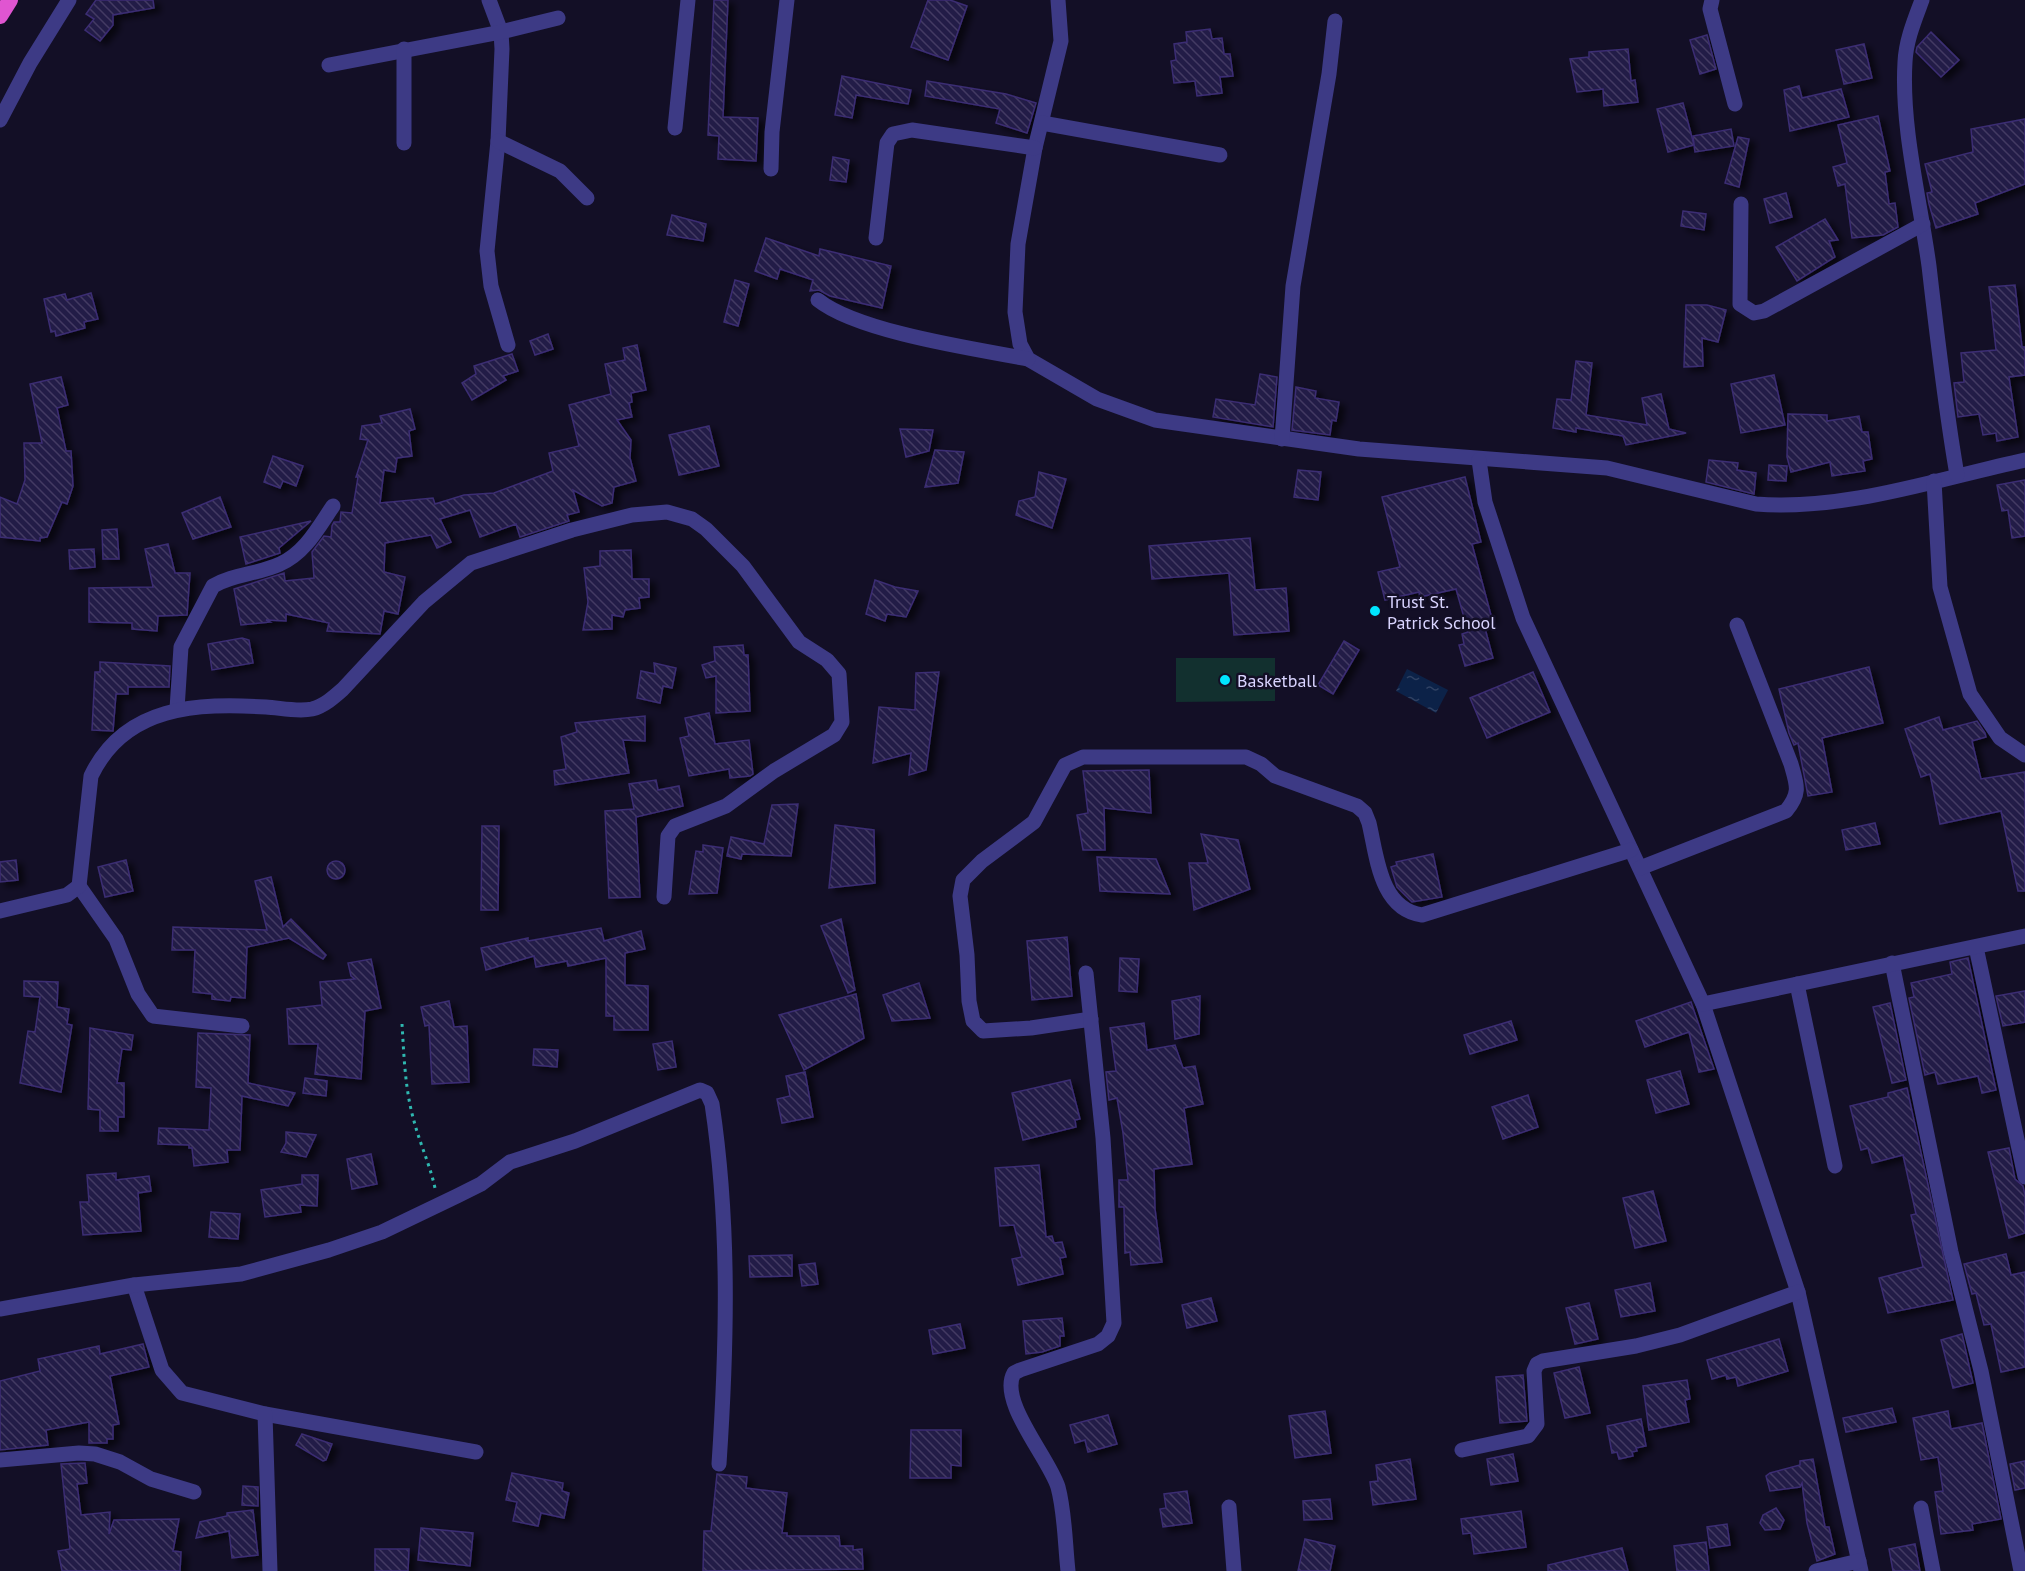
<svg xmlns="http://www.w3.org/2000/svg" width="2025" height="1571" font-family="'PT Sans',sans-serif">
<defs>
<pattern id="water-ripples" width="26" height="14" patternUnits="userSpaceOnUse" patternTransform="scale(1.5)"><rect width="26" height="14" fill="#0c2248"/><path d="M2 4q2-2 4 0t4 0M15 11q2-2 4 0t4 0" fill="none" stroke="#2f4163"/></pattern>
<pattern id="building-back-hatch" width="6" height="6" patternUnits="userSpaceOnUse" patternTransform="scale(1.5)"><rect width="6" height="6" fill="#241b47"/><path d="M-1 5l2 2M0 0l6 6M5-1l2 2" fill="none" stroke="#433b63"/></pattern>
<filter id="shadow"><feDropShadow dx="6" dy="4" stdDeviation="3" flood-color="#0009"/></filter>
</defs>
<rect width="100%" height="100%" fill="#130f26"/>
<!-- park -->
<polygon fill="#12302f" points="1176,658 1275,658 1275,701 1176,702"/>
<!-- water -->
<polygon fill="url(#water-ripples)" points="1407,669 1448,690 1436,713 1396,691"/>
<!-- building -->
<g fill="url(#building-back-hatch)" stroke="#3b2d73" stroke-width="1.5" filter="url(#shadow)">
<polygon points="96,0 153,0 154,8 113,15 113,25 100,41 85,30 94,19 86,14"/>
<polygon points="714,0 728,0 723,117 758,118 756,161 718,159 719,136 708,135"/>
<polygon points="928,0 950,0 967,6 948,60 911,47"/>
<polygon points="1210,29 1212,39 1222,38 1224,54 1230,54 1233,76 1220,77 1222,93 1197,96 1195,81 1174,83 1171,61 1176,60 1174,44 1187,42 1186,32"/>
<polygon points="1931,32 1959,60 1941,77 1916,52 1917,47"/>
<polygon points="1707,35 1716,69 1700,74 1690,40"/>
<polygon points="1864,44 1872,78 1844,84 1836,50"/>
<polygon points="1628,49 1631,81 1635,80 1638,102 1604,106 1603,89 1577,92 1570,59 1589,57 1589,52"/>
<polygon points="842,76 911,90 908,104 856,95 852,118 835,115"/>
<polygon points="927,81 1006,94 1036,103 1027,133 996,123 1000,109 925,96"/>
<polygon points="1799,86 1802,98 1841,89 1849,117 1790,131 1784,90"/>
<polygon points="1683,103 1694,145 1668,152 1657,109"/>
<polygon points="1878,116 1890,171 1885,172 1889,204 1895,203 1898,227 1883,235 1852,238 1845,184 1838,186 1833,167 1847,163 1838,125"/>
<polygon points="2025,119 2025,184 1975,203 1978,214 1936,228 1929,204 1927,193 1932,192 1925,164 1973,152 1971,129"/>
<polygon points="1731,129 1734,146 1695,152 1693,136"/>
<polygon points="1738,137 1749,139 1739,187 1725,183"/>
<polygon points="833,157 849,160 846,182 830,180"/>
<polygon points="1786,193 1792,217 1770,223 1764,199"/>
<polygon points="1683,211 1706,214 1704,230 1681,226"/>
<polygon points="672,215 706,224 703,241 667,235"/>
<polygon points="1825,219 1838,240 1829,241 1835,257 1797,281 1776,247"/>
<polygon points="766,238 819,256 820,249 891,266 882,308 830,296 819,290 810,291 813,280 780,269 777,279 755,271"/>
<polygon points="735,280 749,284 738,326 724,322"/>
<polygon points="2015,285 2022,347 2025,347 2025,375 2009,377 2018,437 1997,441 1996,433 1983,435 1979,414 1958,417 1954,383 1964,382 1961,353 1996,350 1989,287"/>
<polygon points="91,293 98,319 84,322 85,328 56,336 55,331 51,332 44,299 65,294 67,300"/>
<polygon points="1686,305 1707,305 1726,310 1718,342 1702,338 1703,366 1684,367"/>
<polygon points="548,334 553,349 535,355 530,341"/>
<polygon points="637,345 646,390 631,393 632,402 629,403 632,417 617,420 631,440 630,458 636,481 614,487 612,503 602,506 573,490 579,512 567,515 569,521 520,537 516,524 480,537 470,510 440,519 451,542 437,548 431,535 385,543 384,572 405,577 398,614 384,611 380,634 327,631 329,623 286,614 286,621 266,620 270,622 241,625 234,589 284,573 285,581 314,578 312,552 324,536 331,537 332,526 334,522 340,522 341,512 352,513 358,477 356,477 368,440 360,439 362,426 382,423 380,416 410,409 415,429 409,431 412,456 397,458 395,472 384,470 380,503 433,498 435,504 464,495 494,493 553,471 549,453 579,446 569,405 611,394 605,364 625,360 623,348"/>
<polygon points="512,354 518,371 503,376 506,380 472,400 462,383 476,374 474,366"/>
<polygon points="1576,361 1592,363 1586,415 1647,425 1642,398 1661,394 1669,429 1686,433 1626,445 1623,436 1576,428 1576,432 1553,428 1557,399 1571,400"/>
<polygon points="1260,374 1277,377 1273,427 1213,417 1216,399 1255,405"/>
<polygon points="1774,375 1785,425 1741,433 1731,384"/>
<polygon points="61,377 68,405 57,408 66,451 71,451 73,486 67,504 62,502 47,537 40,538 40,541 0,537 0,497 17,504 25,480 24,443 42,443 30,384"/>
<polygon points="1296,387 1316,391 1315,398 1339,402 1336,421 1332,420 1330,435 1292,430"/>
<polygon points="1788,414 1827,415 1827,421 1859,416 1862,432 1868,432 1872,459 1863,461 1865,471 1832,476 1830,462 1791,472 1787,457"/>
<polygon points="709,426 719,466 679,475 669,435"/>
<polygon points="900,429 933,430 929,451 906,457"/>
<polygon points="935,450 964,452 958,483 925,487"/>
<polygon points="273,456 303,466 296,486 283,481 280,488 264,482"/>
<polygon points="1709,460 1738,463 1737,470 1756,473 1754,494 1706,482"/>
<polygon points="1769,465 1787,466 1786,481 1768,480"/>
<polygon points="1298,470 1321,472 1318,500 1294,497"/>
<polygon points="1039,472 1066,479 1052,528 1016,515 1019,501 1035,497"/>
<polygon points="1465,477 1481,542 1472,544 1492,619 1483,621 1493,658 1465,666 1459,645 1464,644 1462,634 1468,632 1456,589 1420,597 1419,592 1385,600 1378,572 1400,567 1382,497"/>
<polygon points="2025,480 2025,536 2012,538 2008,510 2002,511 1997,485"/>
<polygon points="220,497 231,527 193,539 182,513"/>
<polygon points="311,521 279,548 280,553 246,564 240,537"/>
<polygon points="117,529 119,559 103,559 102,530"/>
<polygon points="1250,538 1255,590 1286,588 1289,631 1234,635 1229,573 1152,579 1149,546"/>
<polygon points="168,544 175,573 190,573 187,615 158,616 157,631 132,629 132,623 89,622 89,588 153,587 145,549"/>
<polygon points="94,549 95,567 70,569 69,550"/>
<polygon points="631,550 632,579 649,579 649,597 639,598 640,608 625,610 623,617 612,615 612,629 583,630 588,602 584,568 600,566 600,551"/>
<polygon points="875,580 895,587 918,591 906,617 887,614 885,621 866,614"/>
<polygon points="242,638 249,640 253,663 212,670 208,644"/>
<polygon points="1344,641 1359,650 1333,694 1318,685"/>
<polygon points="743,645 744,655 748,655 750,711 716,713 716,676 706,678 702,665 715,661 714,647"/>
<polygon points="100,662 170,666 169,687 128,687 128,694 116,694 113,731 92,730 95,672 100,672"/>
<polygon points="654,663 676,668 672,688 663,686 660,703 637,698 641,671 655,674"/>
<polygon points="1869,667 1883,723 1822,738 1832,792 1808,796 1798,743 1794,745 1789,733 1779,689"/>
<polygon points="939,672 926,770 909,775 911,753 873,763 879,707 915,710 916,673"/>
<polygon points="1533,672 1550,712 1487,738 1470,698"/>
<polygon points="709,713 715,744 749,740 753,774 750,776 730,778 729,769 689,776 680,738 689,736 685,718"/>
<polygon points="645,716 645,741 623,740 629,773 555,785 554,771 566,769 561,737 577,732 575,723"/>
<polygon points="1939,717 1943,730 1977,721 1985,733 1986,737 1972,741 1981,779 2025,772 2025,891 2018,891 2001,811 1940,824 1930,774 1921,777 1905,729"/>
<polygon points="1149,770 1151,813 1104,808 1105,850 1083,850 1077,815 1088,813 1083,771"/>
<polygon points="656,780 658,790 679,786 683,806 636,817 640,897 609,898 605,811 634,809 629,784"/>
<polygon points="798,804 791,856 742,854 741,859 727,856 731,837 764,844 772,805"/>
<polygon points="1875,823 1880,844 1846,850 1842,830"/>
<polygon points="835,825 874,830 875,883 829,888"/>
<polygon points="482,826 499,826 498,910 481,910"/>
<polygon points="1201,834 1238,840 1250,889 1194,910 1189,863 1208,863"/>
<polygon points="703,845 723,848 717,893 689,894 696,851 703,852"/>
<polygon points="1433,854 1442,897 1412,902 1397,887 1391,867 1397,865 1396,862"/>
<polygon points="1097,857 1156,859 1170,894 1100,891"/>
<polygon points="16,860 18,880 0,882 0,862"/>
<polygon points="126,860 133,891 105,897 98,867"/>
<circle cx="336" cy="870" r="9"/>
<polygon points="271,877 283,927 291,919 326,955 323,959 289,938 247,947 245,998 231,997 230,1001 212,999 212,994 193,992 195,950 172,950 173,927 267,930 255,881"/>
<polygon points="841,919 855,990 848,993 821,926"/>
<polygon points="601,928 604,941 641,931 645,949 625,953 625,985 648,986 648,1030 614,1030 614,1016 606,1016 606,958 568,966 567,961 536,967 534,956 486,970 481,948 528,938 528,941"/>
<polygon points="1067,937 1072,996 1032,1000 1027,941"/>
<polygon points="1120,958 1139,959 1137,992 1119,991"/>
<polygon points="1968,958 1996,1090 1982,1093 1978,1076 1938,1084 1935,1072 1925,1075 1909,998 1914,997 1911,983 1952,974 1950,962"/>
<polygon points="371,959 381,1008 365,1011 361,1079 315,1074 318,1044 289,1044 287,1009 322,1005 320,982 355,979 351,976 348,963"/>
<polygon points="24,981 58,982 57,1007 69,1009 67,1024 72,1025 61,1092 20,1083 28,1031 35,1032 40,997 24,996"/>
<polygon points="919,983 930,1018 892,1021 883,995"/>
<polygon points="2025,991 2025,1022 2003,1026 1996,996"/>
<polygon points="856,994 864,1038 804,1070 779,1015"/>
<polygon points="1200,996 1199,1034 1175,1039 1172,1001"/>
<polygon points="449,1001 454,1027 467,1026 469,1082 432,1084 429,1025 425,1026 421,1007"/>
<polygon points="1691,1002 1714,1069 1699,1072 1689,1032 1645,1047 1636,1021"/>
<polygon points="1890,1003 1906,1080 1892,1083 1873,1007"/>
<polygon points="1511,1021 1517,1040 1470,1054 1464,1035"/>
<polygon points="1144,1023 1147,1050 1175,1045 1183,1068 1195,1066 1203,1104 1184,1108 1192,1164 1154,1169 1155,1209 1162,1262 1131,1265 1130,1252 1125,1253 1124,1207 1119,1207 1119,1180 1128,1180 1123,1133 1117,1098 1109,1100 1106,1072 1116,1071 1110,1028"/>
<polygon points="90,1028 133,1035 131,1050 122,1049 117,1083 124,1083 124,1117 118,1117 118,1131 100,1131 100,1110 88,1109"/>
<polygon points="198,1033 250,1035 248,1083 295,1093 288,1106 242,1096 240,1150 227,1150 228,1162 194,1166 192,1148 189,1148 189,1145 158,1144 159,1128 209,1130 211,1088 196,1087"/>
<polygon points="672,1041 676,1067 658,1070 653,1044"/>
<polygon points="534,1049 558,1050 557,1067 533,1065"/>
<polygon points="1680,1071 1689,1104 1656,1113 1647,1080"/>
<polygon points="805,1072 813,1117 782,1123 777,1099 790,1096 786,1076"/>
<polygon points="305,1078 327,1081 326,1096 303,1093"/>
<polygon points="1070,1080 1080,1119 1075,1120 1076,1127 1023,1140 1012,1093"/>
<polygon points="1907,1088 1953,1300 1888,1313 1879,1278 1923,1267 1911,1215 1916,1214 1903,1155 1872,1163 1868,1148 1861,1150 1850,1106 1888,1097 1888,1093"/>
<polygon points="1528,1095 1538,1127 1503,1139 1492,1107"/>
<polygon points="286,1132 316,1135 306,1157 281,1152 286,1143"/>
<polygon points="2009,1148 2015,1179 2023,1186 2025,1195 2025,1233 2009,1238 1988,1152"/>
<polygon points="371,1154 377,1184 352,1189 347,1159"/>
<polygon points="1039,1165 1046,1237 1052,1236 1054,1243 1062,1242 1066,1257 1060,1258 1063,1274 1018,1285 1012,1259 1022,1257 1014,1225 1000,1226 995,1168"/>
<polygon points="116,1173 116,1180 149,1176 151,1191 138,1193 141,1231 83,1235 80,1202 89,1202 87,1175"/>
<polygon points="302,1175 318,1175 317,1206 300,1205 301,1212 265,1217 261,1190 302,1184"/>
<polygon points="1653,1191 1666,1241 1635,1248 1623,1198"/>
<polygon points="211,1212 240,1214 238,1239 209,1237"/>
<polygon points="2006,1254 2011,1275 2025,1272 2025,1367 2001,1372 1991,1324 1984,1325 1976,1293 1972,1294 1964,1264"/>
<polygon points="792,1255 792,1276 750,1277 749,1256"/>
<polygon points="815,1263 818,1284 802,1286 799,1265"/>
<polygon points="1650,1283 1655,1311 1621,1317 1615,1290"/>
<polygon points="1211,1298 1217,1321 1187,1328 1182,1305"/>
<polygon points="1589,1303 1598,1339 1575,1344 1566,1308"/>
<polygon points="1062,1318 1064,1336 1060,1336 1060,1346 1042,1352 1026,1354 1023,1321"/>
<polygon points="960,1324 965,1348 933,1354 929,1330"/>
<polygon points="1962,1334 1973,1383 1953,1388 1941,1340"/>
<polygon points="1779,1339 1788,1371 1738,1386 1736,1377 1727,1379 1726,1375 1712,1379 1707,1360"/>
<polygon points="143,1344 149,1367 110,1376 119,1424 113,1425 113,1439 107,1439 107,1443 89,1443 89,1422 46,1430 48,1445 0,1450 0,1381 40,1371 38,1359 99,1346 100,1354"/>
<polygon points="1579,1367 1590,1413 1565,1418 1554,1373"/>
<polygon points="1523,1375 1527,1421 1500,1423 1496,1377"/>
<polygon points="1687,1380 1690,1399 1685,1400 1689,1422 1649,1430 1643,1386"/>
<polygon points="1892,1408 1896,1422 1846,1432 1843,1418"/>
<polygon points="1325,1411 1331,1453 1295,1458 1289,1416"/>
<polygon points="1948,1411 1951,1429 1982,1423 2001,1519 1972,1524 1973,1530 1941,1534 1935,1492 1943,1491 1938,1457 1921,1460 1913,1418"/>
<polygon points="1108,1415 1117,1444 1088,1452 1085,1440 1075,1443 1070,1425"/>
<polygon points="1641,1419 1646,1446 1636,1448 1637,1451 1632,1452 1633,1456 1619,1459 1617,1452 1612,1453 1607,1426"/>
<polygon points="911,1430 961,1430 961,1466 951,1465 951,1478 910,1478"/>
<polygon points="302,1434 332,1444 326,1460 323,1461 296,1445"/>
<polygon points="1513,1454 1518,1481 1491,1485 1487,1459"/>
<polygon points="1410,1459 1416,1499 1373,1505 1370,1482 1378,1481 1376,1465"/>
<polygon points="1813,1459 1825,1527 1829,1527 1835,1554 1817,1561 1807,1523 1802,1483 1800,1487 1770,1491 1766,1476 1770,1473 1800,1465 1800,1461"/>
<polygon points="2025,1461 2025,1488 2015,1490 2010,1464"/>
<polygon points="85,1463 87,1483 77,1484 81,1515 110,1512 109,1534 114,1520 179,1519 173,1551 181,1552 180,1571 62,1571 58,1551 70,1549 61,1464"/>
<polygon points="512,1473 563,1483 562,1491 569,1493 564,1518 541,1513 538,1526 513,1521 517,1502 506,1500"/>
<polygon points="717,1474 747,1477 746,1488 787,1493 782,1533 787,1533 787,1536 839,1536 840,1546 853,1546 853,1550 862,1549 863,1569 703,1571 704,1531 711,1531"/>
<polygon points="243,1486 258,1487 258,1506 242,1505"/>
<polygon points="1187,1491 1192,1523 1163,1527 1160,1509 1166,1508 1164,1494"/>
<polygon points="1330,1499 1332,1519 1304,1520 1303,1501"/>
<polygon points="1776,1508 1784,1520 1780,1529 1765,1530 1760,1523 1763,1515"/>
<polygon points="253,1510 258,1555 232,1558 229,1531 196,1538 200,1522 227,1516 227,1513"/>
<polygon points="1521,1511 1526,1547 1474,1554 1471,1533 1463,1534 1461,1519"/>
<polygon points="1727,1524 1730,1545 1710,1548 1707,1527"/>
<polygon points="421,1528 473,1533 470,1566 418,1560"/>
<polygon points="1305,1539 1335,1546 1330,1571 1298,1571"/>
<polygon points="1706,1542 1709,1571 1677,1571 1674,1546"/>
<polygon points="1915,1544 1920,1571 1893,1571 1889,1549"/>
<polygon points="1622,1548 1628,1571 1548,1571 1548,1565"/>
<polygon points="375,1549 409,1549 408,1571 375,1571"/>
</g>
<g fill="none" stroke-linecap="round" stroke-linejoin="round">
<!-- path -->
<path stroke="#2fb8b0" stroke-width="3" stroke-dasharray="3 4.5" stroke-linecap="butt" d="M402,1024C404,1056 405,1090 414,1121C420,1144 430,1165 435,1188"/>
<!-- minor -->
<g stroke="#3d3a85" stroke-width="15">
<polyline points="489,0 501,32 502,49 498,141 487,251 491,286 508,345"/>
<path d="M1058,0L1061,41L1035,148L1018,244L1015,312L1020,344L1028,359L1097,399L1155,420L1359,449L1607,468L1756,504C1846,511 1937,479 2025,460"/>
<polyline points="1712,0 1710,9 1735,104"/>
<path d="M1922,0C1915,19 1906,40 1905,62C1901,127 1920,200 1929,266C1937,336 1945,406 1957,475"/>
<polyline points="329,65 501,32 558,18"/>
<polyline points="0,120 30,63 69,0"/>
<polyline points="1042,123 1220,155"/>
<polyline points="675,128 688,0"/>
<polyline points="498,141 560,171 587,198"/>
<polyline points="404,143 404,49"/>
<polyline points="771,169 772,132 787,0"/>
<polyline points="1741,204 1740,304 1754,313 1764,311 1923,224"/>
<polyline points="876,238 887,143 893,134 912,130 1035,148"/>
<path d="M818,300C858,332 975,349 1028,359"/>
<polyline points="1282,439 1293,286 1329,74 1335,21"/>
<polyline points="1479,460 1485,502 1523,618 1703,1004 1798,1292 1861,1571"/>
<polyline points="1934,481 1940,587 1970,694 2000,738 2025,755"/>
<path d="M177,709L181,647L213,586C233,574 259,574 280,564C305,553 318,528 333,506"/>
<path d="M1640,868L1786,811C1801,793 1797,785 1791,764L1737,625"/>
<polyline points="79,886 116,939 138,994 153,1016 242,1026"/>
<path d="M0,911L67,895L79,886L91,776C125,705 198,703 266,707C281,708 298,712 312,709C324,706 334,697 343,689L424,602L471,563L572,530L632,515L667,512L692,519L706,529L743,566L799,642L827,660L839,674L842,722L834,735L774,771L726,806L675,826L668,836L664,897"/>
<polyline points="1976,947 2025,1177"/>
<polyline points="1892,963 1951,1252 1981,1371 2021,1571"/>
<polyline points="1797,984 1835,1166"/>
<polyline points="1703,1004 2025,936"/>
<path d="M1091,1019L1031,1028L983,1031L973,1021L969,1001L967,955L960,896L963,880L982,861L1034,822L1065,765L1083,757H1246L1261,764L1275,776L1357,806L1365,813L1369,823C1377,857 1380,909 1422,915L1631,850"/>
<polyline points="134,1285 162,1370 182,1393 265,1414 476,1452"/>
<path d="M0,1309L134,1285L241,1274L329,1250L382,1232L457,1196L481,1184L510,1162L575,1141L700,1090L707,1093L712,1104C730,1224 727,1344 719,1464"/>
<polyline points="265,1414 270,1571"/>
<polyline points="1462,1450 1528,1436 1537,1424 1534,1371 1537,1364 1543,1361 1636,1346 1680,1335 1798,1292"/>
<polyline points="0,1460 79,1453 95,1454 120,1462 151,1479 194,1492"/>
<polyline points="1229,1507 1234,1571"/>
<polyline points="1921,1508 1933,1571"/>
<path d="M1068,1571C1065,1544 1065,1513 1058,1487C1049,1458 998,1401 1014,1373L1020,1370L1098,1344L1108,1336L1114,1323L1103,1138L1086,973"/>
<polyline points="1816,1571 1859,1561"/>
</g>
<!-- trunk -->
<polyline stroke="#e055d1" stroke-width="16" points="0,16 10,0"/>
</g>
<!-- markers -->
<g fill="#00e5ff" stroke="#130f26" stroke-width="2">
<circle cx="1375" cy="611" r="6"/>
<circle cx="1225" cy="680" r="6"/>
</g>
<g text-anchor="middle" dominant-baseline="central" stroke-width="5" stroke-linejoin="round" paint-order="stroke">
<!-- poi labels -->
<g font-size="18" fill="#d9d4ff" stroke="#130f26" text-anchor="start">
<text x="1387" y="601">Trust St.<tspan x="1387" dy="21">Patrick School</tspan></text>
<text x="1237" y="680">Basketball</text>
</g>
</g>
</svg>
